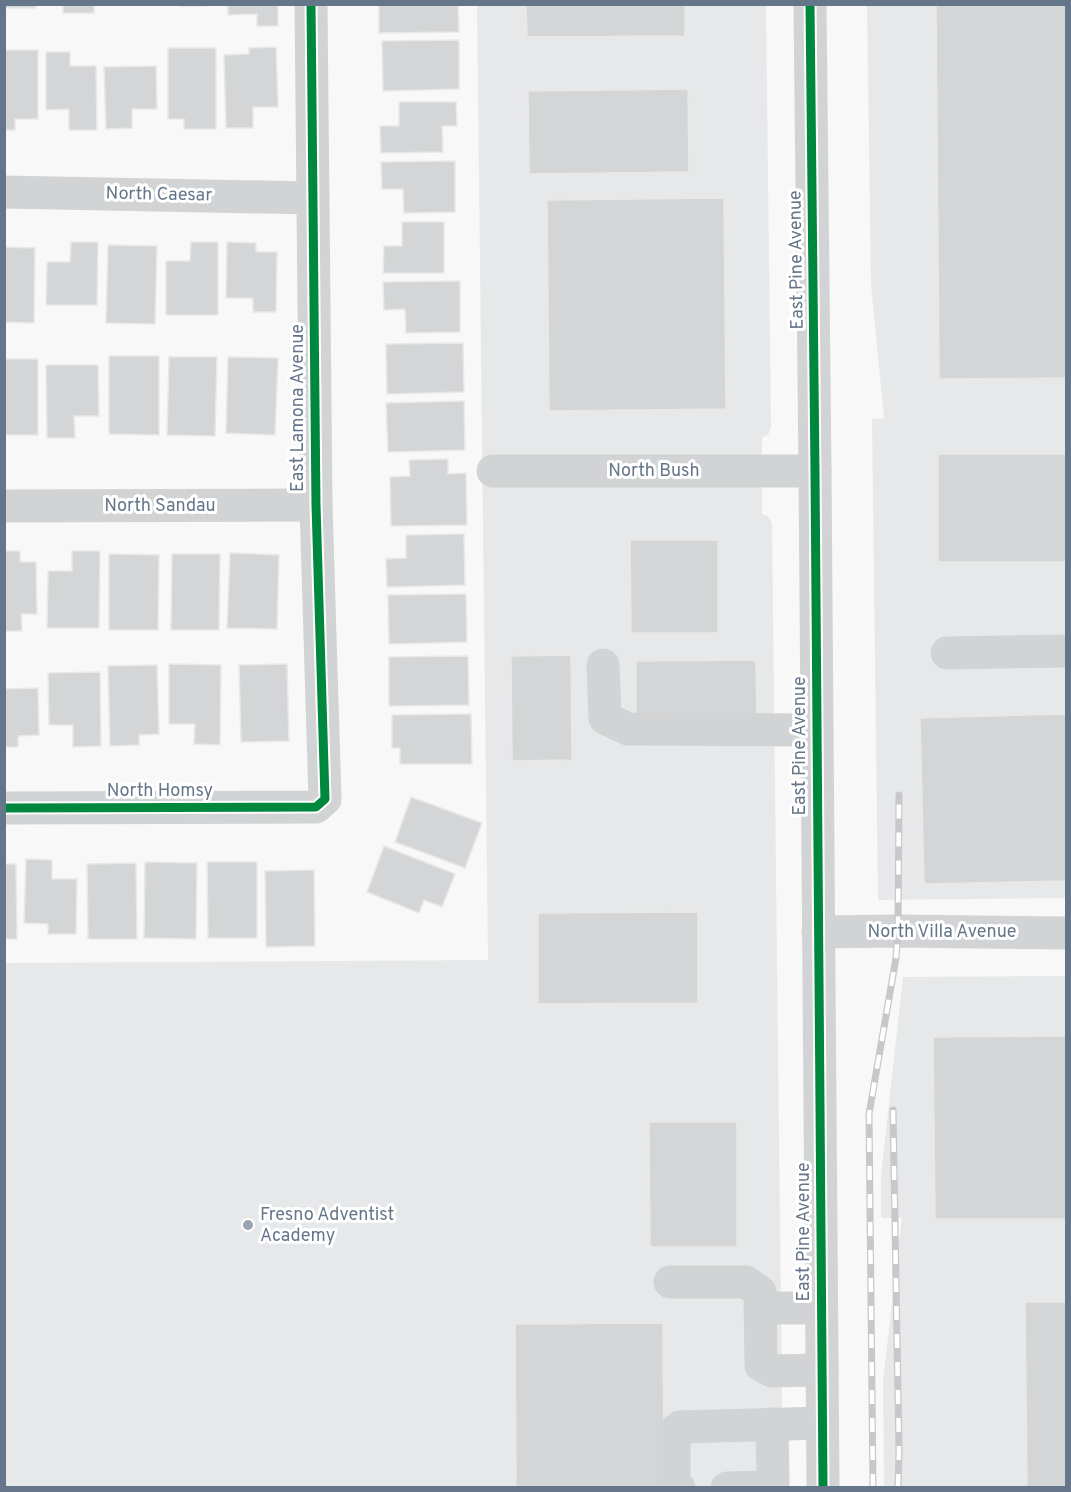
<svg xmlns="http://www.w3.org/2000/svg" width="1071" height="1492" font-family="Overpass,sans-serif">
<rect width="100%" height="100%" fill="#f8f8f8"/>
<!-- built -->
<g fill="#e7e8e9">
<polygon points="477,5 766,5 771,428 768,435 762,438 762,514 769,517 772,523 783,1487 5,1487 4,963 488,960"/>
<polygon points="867,5 1066,5 1066,898 878,900 872,419 884,418 871,285"/>
<polygon points="1066,976 1066,1487 884,1487 883,1381 902,1218 881,1218 881,1176 903,977"/>
</g>
<!-- building -->
<g fill="#d4d5d6" stroke="#e8e8e8" stroke-width="1.5">
<rect x="4" y="4" width="32" height="4"/>
<rect x="63" y="4" width="31" height="9"/>
<rect x="181" y="4" width="24" height="2"/>
<polygon points="228,4 278,4 278,26 257,26 257,14 228,15"/>
<polygon points="397,4 458,4 459,32 379,33 379,5"/>
<polygon points="526,4 685,4 685,36 527,37"/>
<polygon points="936,4 1066,4 1066,378 939,379"/>
<polygon points="459,40 459,89 383,91 382,41"/>
<polygon points="276,47 278,107 253,107 253,128 226,128 224,55 249,54 249,48"/>
<polygon points="168,48 216,48 216,129 184,129 184,119 168,119"/>
<polygon points="4,50 38,50 38,119 15,119 15,130 4,130"/>
<polygon points="46,52 70,52 70,66 96,66 97,130 69,130 69,109 46,110"/>
<polygon points="156,66 157,109 132,109 132,128 106,129 104,67"/>
<polygon points="688,89 689,172 529,174 528,91"/>
<polygon points="399,102 456,102 457,126 442,126 443,152 381,153 380,126 399,126"/>
<polygon points="455,161 455,212 404,213 403,189 382,189 381,162"/>
<polygon points="724,198 726,409 549,411 547,200"/>
<polygon points="402,222 444,222 444,273 383,273 384,246 402,246"/>
<polygon points="71,242 98,242 97,305 46,305 47,262 70,262"/>
<polygon points="191,242 218,242 218,315 166,315 166,261 190,261"/>
<polygon points="227,242 256,243 256,252 277,252 276,312 253,312 253,298 226,298"/>
<polygon points="108,245 157,246 155,324 106,323"/>
<polygon points="4,247 35,248 34,323 4,322"/>
<polygon points="460,281 460,332 406,333 405,309 384,310 383,282"/>
<polygon points="463,343 464,392 387,394 386,344"/>
<polygon points="109,356 159,356 159,435 109,434"/>
<polygon points="169,357 217,357 215,436 167,435"/>
<polygon points="228,357 278,358 275,435 226,433"/>
<rect x="4" y="359" width="34" height="76"/>
<polygon points="46,365 98,365 99,416 74,416 75,438 47,438"/>
<polygon points="464,401 465,450 388,452 386,403"/>
<rect x="938" y="454" width="128" height="108"/>
<polygon points="448,459 448,474 466,473 467,525 391,526 390,477 410,476 409,460"/>
<polygon points="464,534 465,585 387,587 386,559 406,558 406,535"/>
<polygon points="630,540 718,540 718,633 631,633"/>
<polygon points="4,551 20,551 20,562 36,562 37,614 21,614 22,631 4,631"/>
<polygon points="72,551 100,551 99,628 47,628 48,571 72,571"/>
<polygon points="230,553 279,555 277,629 227,628"/>
<polygon points="109,554 159,555 158,630 109,630"/>
<polygon points="172,554 220,554 219,630 171,630"/>
<polygon points="466,594 467,642 389,644 388,595"/>
<polygon points="571,655 572,760 512,761 511,656"/>
<polygon points="468,656 469,705 389,706 389,657"/>
<polygon points="756,660 757,719 636,719 636,661"/>
<polygon points="169,664 221,665 220,745 194,744 195,724 169,724"/>
<polygon points="287,664 289,741 241,742 239,665"/>
<polygon points="157,665 159,734 139,735 139,745 110,746 108,666"/>
<polygon points="100,672 101,746 73,747 73,725 49,725 48,673"/>
<polygon points="38,688 39,735 18,736 18,747 4,747 4,689"/>
<polygon points="471,714 472,764 400,764 400,748 392,748 392,715"/>
<polygon points="1066,714 1066,881 924,884 920,718"/>
<polygon points="411,797 482,823 465,868 395,842"/>
<polygon points="384,846 455,874 442,907 424,900 419,913 367,892"/>
<polygon points="26,859 52,860 52,879 77,879 76,934 48,934 48,924 24,923"/>
<polygon points="145,862 197,863 196,939 144,938"/>
<polygon points="207,862 257,862 257,938 208,938"/>
<polygon points="136,863 137,939 88,939 87,864"/>
<polygon points="4,864 16,864 17,939 4,939"/>
<polygon points="314,870 315,946 266,947 265,871"/>
<polygon points="698,912 698,1003 538,1004 538,913"/>
<polygon points="1066,1036 1066,1219 935,1219 933,1037"/>
<polygon points="649,1122 737,1122 737,1247 650,1247"/>
<polygon points="1025,1302 1066,1302 1066,1488 1027,1488"/>
<polygon points="663,1323 664,1488 516,1488 515,1324"/>
</g>
<g fill="none" stroke-linecap="round" stroke-linejoin="round">
<!-- minor -->
<g stroke="#d2d3d4" stroke-width="33">
<polyline points="810,4 815,471 823,1488"/>
<polyline points="4,192 313,198"/>
<polyline points="493,471 815,471"/>
<polyline points="4,506 316,505"/>
<polyline points="947,653 1066,651"/>
<polyline points="603,665 605,718 628,729 817,730"/>
<polyline points="4,808 316,807 325,799 316,505 311,4"/>
<polyline points="818,932 898,931 1066,933"/>
<polyline points="670,1282 746,1282 760,1292 761,1365 772,1371 822,1370"/>
<polyline points="760,1308 821,1308"/>
<polyline points="679,1488 674,1484 674,1432 680,1427 822,1423"/>
<polyline points="727,1488 768,1487 773,1482 772,1424"/>
</g>
<!-- rail casing -->
<g stroke="#c8c8ca" stroke-width="7">
<g id="rail">
<polyline points="893,1110 899,1452 898,1488"/>
<polyline points="873,1488 869,1114 896,958 898,931 899,795"/>
</g>
</g>
<!-- rail -->
<use href="#rail" stroke="#fff" stroke-width="4.5" stroke-dasharray="14" stroke-linecap="butt"/>
<!-- cycleway casing -->
<g stroke="#fff" stroke-width="13">
<g id="cycleway">
<polyline points="810,4 815,471 823,1488"/>
<polyline points="4,808 316,807 325,799 316,505 311,4"/>
</g>
</g>
<!-- cycleway -->
<use href="#cycleway" stroke="#00873e" stroke-width="9"/>
</g>
<!-- markers -->
<circle fill="#99a4b0" stroke="#fff" stroke-width="2" cx="248" cy="1225" r="6"/>
<g text-anchor="middle" dominant-baseline="central" stroke-width="6" stroke-linejoin="round" paint-order="stroke">
<!-- street labels -->
<g font-size="18" fill="#66768a" stroke="#fff">
<text transform="translate(159 195) rotate(1)">North Caesar</text>
<text transform="translate(797 260) rotate(-91)">East Pine Avenue</text>
<text transform="translate(298 408) rotate(-90)">East Lamona Avenue</text>
<text x="654" y="471">North Bush</text>
<text x="160" y="506">North Sandau</text>
<text transform="translate(800 746) rotate(-90)">East Pine Avenue</text>
<text x="160" y="791">North Homsy</text>
<text x="942" y="932">North Villa Avenue</text>
<text transform="translate(804 1232) rotate(-90)">East Pine Avenue</text>
</g>
<!-- poi labels -->
<g font-size="18" fill="#66768a" stroke="#fff" text-anchor="start">
<text x="260" y="1215">Fresno Adventist<tspan x="260" dy="21">Academy</tspan></text>
</g>
</g>
<!-- border -->
<rect width="1071" height="1492" fill="none" stroke="#66768a" stroke-width="12"/>
</svg>
